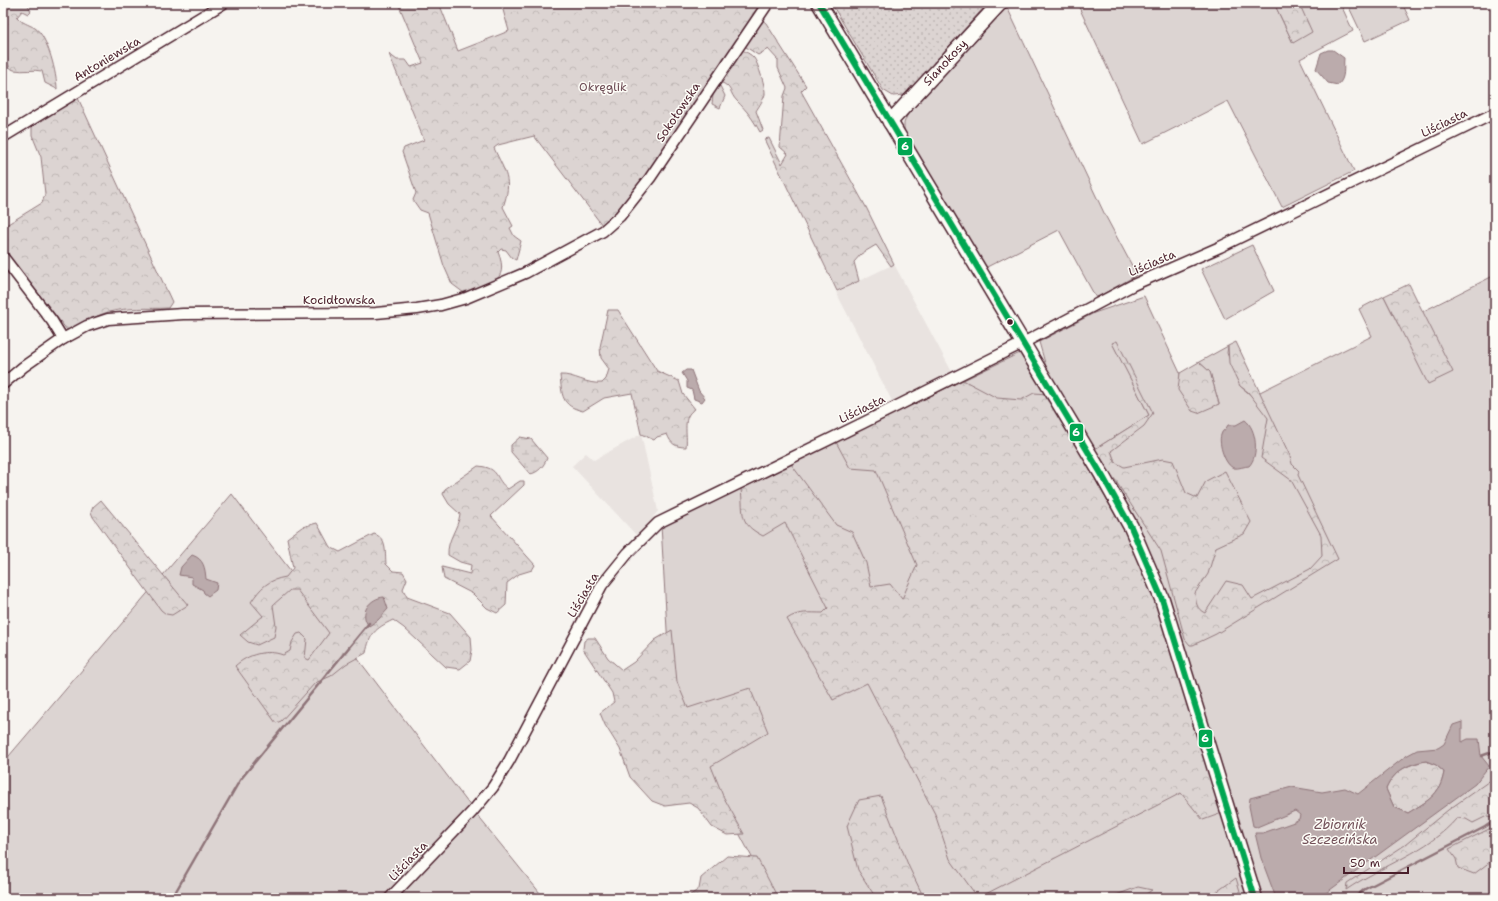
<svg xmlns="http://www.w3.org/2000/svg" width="1498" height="901" font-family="'Shantell Sans',sans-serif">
<defs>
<pattern id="forest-crowns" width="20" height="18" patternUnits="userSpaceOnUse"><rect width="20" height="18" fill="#dcd4d2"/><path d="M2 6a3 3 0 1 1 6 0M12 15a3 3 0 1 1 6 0" fill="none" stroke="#beb6b4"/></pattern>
<pattern id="wetland-marsh" width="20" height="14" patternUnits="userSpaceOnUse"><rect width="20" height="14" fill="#dcd4d2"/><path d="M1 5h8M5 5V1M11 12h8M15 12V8" fill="none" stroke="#beb6b4"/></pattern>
<pattern id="garden-dots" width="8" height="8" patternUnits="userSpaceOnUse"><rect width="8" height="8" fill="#dcd4d2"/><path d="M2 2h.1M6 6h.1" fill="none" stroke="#beb6b4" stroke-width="1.8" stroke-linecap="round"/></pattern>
</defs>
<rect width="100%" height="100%" fill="#f6f3ef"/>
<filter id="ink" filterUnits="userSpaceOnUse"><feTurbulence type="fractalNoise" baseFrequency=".025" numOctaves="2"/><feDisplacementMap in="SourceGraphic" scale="8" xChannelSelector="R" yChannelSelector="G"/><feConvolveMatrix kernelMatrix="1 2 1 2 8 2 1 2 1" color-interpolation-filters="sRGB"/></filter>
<g filter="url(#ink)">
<!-- built -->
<g fill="#e9e3e0">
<polygon points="894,264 952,372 893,403 836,292"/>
<polygon points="641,434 658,511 653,517 654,521 637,536 572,466 586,453 594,460"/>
</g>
<!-- green -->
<g fill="#dcd4d2" stroke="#937a7e">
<polygon points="1077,3 1274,3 1293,43 1299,3 1340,3 1353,31 1300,59 1354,171 1282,207 1228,101 1143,144"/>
<polygon points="1347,3 1402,3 1410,20 1365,41"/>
<polygon points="1006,5 1105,215 1137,275 1096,298 1059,230 985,268 904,135 904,123 909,111"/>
<polygon points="720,86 725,96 720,108 712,104 713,95 717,87"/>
<polygon points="1252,245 1274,291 1225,319 1201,269"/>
<polygon points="1495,275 1495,898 774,898 713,785 670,682 661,525 1022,352 1097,474 1118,464 1115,462 1111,451 1153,413 1113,344 1149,415 1095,449 1047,370 1039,342 1094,313 1144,296 1180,373 1179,390 1219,404 1210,372 1199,362 1228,346 1227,353 1240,386 1252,396 1372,336 1359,309 1384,296 1398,324"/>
<polygon points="232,494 481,820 544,898 3,898 3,763"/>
</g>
<!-- forest -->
<g fill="url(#forest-crowns)" stroke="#937a7e">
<path d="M3,3H27L31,11L28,14L22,11L17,17C22,23 28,24 35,28C48,36 57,75 57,89L45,83L42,71C33,69 24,72 14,70C0,67 3,17 3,3Z"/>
<path d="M398,3H439L458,51L509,31L501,3H761L657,160L623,205L602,225L534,136L498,145L494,148C505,173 513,179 503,207L513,226L510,228L514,236L521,241L516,260L512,258L506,250L501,249L498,252C511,283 487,285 464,293L452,284L444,266L428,213L420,210L413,200L416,193L402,152L404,148L424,140L389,54L397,60H406L411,67L423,63Z"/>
<polygon points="1274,3 1299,3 1312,32 1293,43"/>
<polygon points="761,19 766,23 806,86 801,91 866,207 894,264 891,266 876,245 861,254 854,262 859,281 837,291 764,139 769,138 782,164 788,154 780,147 784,96 787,88 778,68 778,60 768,49 758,55 743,45"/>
<path d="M741,49C745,52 751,54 754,58C758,63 766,89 765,94C764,99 759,106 756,111L763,130L760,132C753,119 747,111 737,101C729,93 733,87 720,82Z"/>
<path d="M78,98L172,302L168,308C149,309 128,307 109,312C94,315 82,327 67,330L3,248V227L42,203L45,194L41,157L32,135V124Z"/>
<polygon points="1409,284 1453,372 1428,384 1384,296"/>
<path d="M608,310H618L657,371L679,381L683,394L695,409C681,416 688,434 686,447C675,447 671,444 667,434L657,437L654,440L641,434L632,393L604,398L583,411C561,406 562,395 560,375C574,374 587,385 602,383L606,379L609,369L601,358L600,347Z"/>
<path d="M1117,341L1153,413L1144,426L1111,451L1115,462L1124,467L1163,459L1173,461L1186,493L1197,498L1206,481L1225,471L1251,522L1244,534L1216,547L1208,574L1195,593C1196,602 1196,609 1205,613L1226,581L1243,585L1252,599L1310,569L1322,556L1321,535L1291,480L1261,458L1268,418L1248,392L1240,386L1229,363L1228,346L1236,342L1290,456L1292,464L1299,471L1298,475L1338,559L1216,634L1193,645H1190L1185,639L1161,551L1095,449L1149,415L1112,343Z"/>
<polygon points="1199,362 1210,372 1219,404 1198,413 1192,411 1178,390 1180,373"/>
<path d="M963,380L997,398L1021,400L1034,393L1047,394L1129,539L1152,590L1222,813L1203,820L1181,793L978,898L950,859L935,814L867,683L833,700L787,619C798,611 810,613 823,613L828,608L785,523L763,536C738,523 744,515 741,489L791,464L836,525L852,532L866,563L871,587L890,584L902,599L917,565L876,470L850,468L836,442Z"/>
<path d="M478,466C501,468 494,479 508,489L520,481H524V485L491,516L535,565L532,570L519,574L507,583L506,605L497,613L487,608L473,594L444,579L442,567L470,574L471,565L460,562L448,555C447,539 458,529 460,514L449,504L443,494L445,489Z"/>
<polygon points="101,500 188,605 172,615 166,614 161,610 93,517 91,512 93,507"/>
<path d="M317,523L330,547L340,552L374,534C387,538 385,552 386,564L393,571L403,572L407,579L403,589L407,597L450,613L471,637L472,650L470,661L460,669L446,667L404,628L393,620C374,629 370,634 366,653L346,664L331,676L315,683L281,721L276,723L235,666C248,654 267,649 283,655L290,651L292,642L297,634L301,633L307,639L305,658L309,660L329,633L297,590H290L273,605L276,626L274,637L257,645L248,642L240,635L263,616L251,602C261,587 268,580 286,577L293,568L287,538L302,527Z"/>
<polygon points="672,630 677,682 688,708 750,688 768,732 711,766 723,796 744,834 727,835 712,827 698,808 689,803 665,806 652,801 630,777 620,749 605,725 600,713 614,702 612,693 583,649 584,641 588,638 595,638 608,658 622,670 634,662 655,640"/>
<path d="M1426,761L1436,765L1444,772C1440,796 1427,801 1408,813L1394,807L1386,789C1394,771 1406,765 1426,761Z"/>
<path d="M1495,777V858L1474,874L1458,868L1456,859L1449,849L1491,828L1492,817L1487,816L1473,823L1466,819L1457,818C1428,852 1382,865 1346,890L1347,883L1405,845L1448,810Z"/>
<polygon points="881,796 909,867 924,898 876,898 858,870 847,826 859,800"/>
<polygon points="727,856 757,858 778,898 686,898 699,889 701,878"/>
<polygon points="1236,878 1242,898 1199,898 1215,893"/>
<polygon points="1138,887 1152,890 1140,898 1108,898"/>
</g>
<!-- wetland -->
<path fill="url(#wetland-marsh)" stroke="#937a7e" d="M520,437L531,439L547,458C544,466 538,473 530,474L511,452V445Z"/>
<!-- garden -->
<polygon fill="url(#garden-dots)" stroke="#937a7e" points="831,3 988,3 905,95 893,96 883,90"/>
<!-- water -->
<g fill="#bbabac" stroke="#8e7378" fill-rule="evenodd">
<path d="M1328,50H1333L1344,58C1343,69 1346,77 1338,85L1328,83L1316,69L1321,53Z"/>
<polygon points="686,370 691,370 699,391 705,398 702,402 694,399 692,390 687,388 687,381 682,373"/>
<path d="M1245,420C1257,429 1259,456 1249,466C1245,466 1238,469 1234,468C1225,466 1218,443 1221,435C1222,430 1226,430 1228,425H1236Z"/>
<path d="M192,555C204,559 205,568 206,579L217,583L216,590L208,596L204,593L203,590L192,584V577L179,575L181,567Z"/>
<path d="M384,597L388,609L378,620L369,626C358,613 370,598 384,597Z"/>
<path d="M1462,722V742L1468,739H1479L1481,756L1489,766L1475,784L1319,898H1276L1261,858L1255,833H1263L1294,822L1299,819L1300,815L1295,811L1257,827L1253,826L1249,806L1250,798L1292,787L1322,792L1345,788L1358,794L1406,756L1417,750L1438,748L1444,744L1453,725ZM1426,761L1436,765L1444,772C1440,796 1427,801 1408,813L1394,807L1386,789C1394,771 1407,764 1426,761Z"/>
</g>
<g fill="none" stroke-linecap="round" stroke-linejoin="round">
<!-- stream -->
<g stroke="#8e7378" stroke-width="2.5">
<polyline points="1481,756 1495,751"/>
<polyline points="172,898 240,780 369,623"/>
<polyline points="1354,898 1365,889 1485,827 1495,820"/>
</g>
<!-- street casing -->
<g stroke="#4a1f2b" stroke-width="13">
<g id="street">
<polyline points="3,137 224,3"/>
<polyline points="3,257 52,321 63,339"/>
<polyline points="3,384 23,367 63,339 87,326 108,319 183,314 376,313 417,309 441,305 466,298 525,273 603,231 620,216 650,178 768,3"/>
<polyline points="390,898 472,812 493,787 509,761 602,585 628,553 658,523 863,423 1019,345 1133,285 1220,247 1495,113"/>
</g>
</g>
<!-- secondary casing -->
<g stroke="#4a1f2b" stroke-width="17">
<g id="secondary">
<polyline points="819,3 1102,475 1131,527 1162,599 1255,898"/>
<path id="s1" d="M890,122L1000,3"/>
</g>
</g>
<!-- street -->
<use href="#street" stroke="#fdfcf7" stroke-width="10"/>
<!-- secondary -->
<use href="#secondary" stroke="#fdfcf7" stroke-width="14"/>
<!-- bus-1 casing -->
<g stroke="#fdfcf7" stroke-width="9">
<polyline id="bus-1" points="819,3 1102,475 1131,527 1162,599 1255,898"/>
</g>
<!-- bus-1 -->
<use href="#bus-1" stroke="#00a651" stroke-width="6"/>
</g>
</g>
<!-- markers -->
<circle fill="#4a1f2b" stroke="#fdfcf7" stroke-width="1.5" cx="1010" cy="322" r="3.5"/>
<g text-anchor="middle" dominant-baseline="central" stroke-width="3" stroke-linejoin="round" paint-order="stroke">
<!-- street labels -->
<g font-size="12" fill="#4a1f2b" stroke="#fdfcf7">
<text transform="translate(107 59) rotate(-31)">Antoniewska</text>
<text stroke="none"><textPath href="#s1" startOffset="81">Sianokosy</textPath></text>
<text transform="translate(678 112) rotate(-56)">Sokołowska</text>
<text transform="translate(1444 123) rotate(-26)">Liściasta</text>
<text transform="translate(1152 263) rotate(-23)">Liściasta</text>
<text x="339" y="300">Kocidłowska</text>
<text transform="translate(862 409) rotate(-26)">Liściasta</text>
<text transform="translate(583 595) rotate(-60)">Liściasta</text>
<text transform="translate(408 861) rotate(-46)">Liściasta</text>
</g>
<!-- park labels -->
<g font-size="12" fill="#6e4c55" stroke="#fdfcf7">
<text x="603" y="87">Okręglik</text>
</g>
<!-- water labels -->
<g font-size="13" font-style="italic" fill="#725058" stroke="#fdfcf7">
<text x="1340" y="824">Zbiornik<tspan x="1340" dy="15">Szczecińska</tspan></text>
</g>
</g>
<g stroke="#fdfcf7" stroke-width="1.5">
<rect x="897" y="137" width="16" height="19" rx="4" fill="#00a651"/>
<rect x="1069" y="423" width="15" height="19" rx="4" fill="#00a651"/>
<rect x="1198" y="729" width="15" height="19" rx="4" fill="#00a651"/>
</g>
<g font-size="11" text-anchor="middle" font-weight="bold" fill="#fff">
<text x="905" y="150">6</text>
<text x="1076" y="436">6</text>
<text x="1205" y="742">6</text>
</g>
<!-- margin -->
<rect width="1498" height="901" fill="none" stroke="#fdfcf7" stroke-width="16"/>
<rect x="8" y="8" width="1482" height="885" fill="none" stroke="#4a1f2b" stroke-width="1.5" filter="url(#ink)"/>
<!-- scale -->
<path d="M1344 867v6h64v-6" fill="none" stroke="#4a1f2b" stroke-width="2"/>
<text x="1350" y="867" font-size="12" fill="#4a1f2b" stroke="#fdfcf7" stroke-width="3" paint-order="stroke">50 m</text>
</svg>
